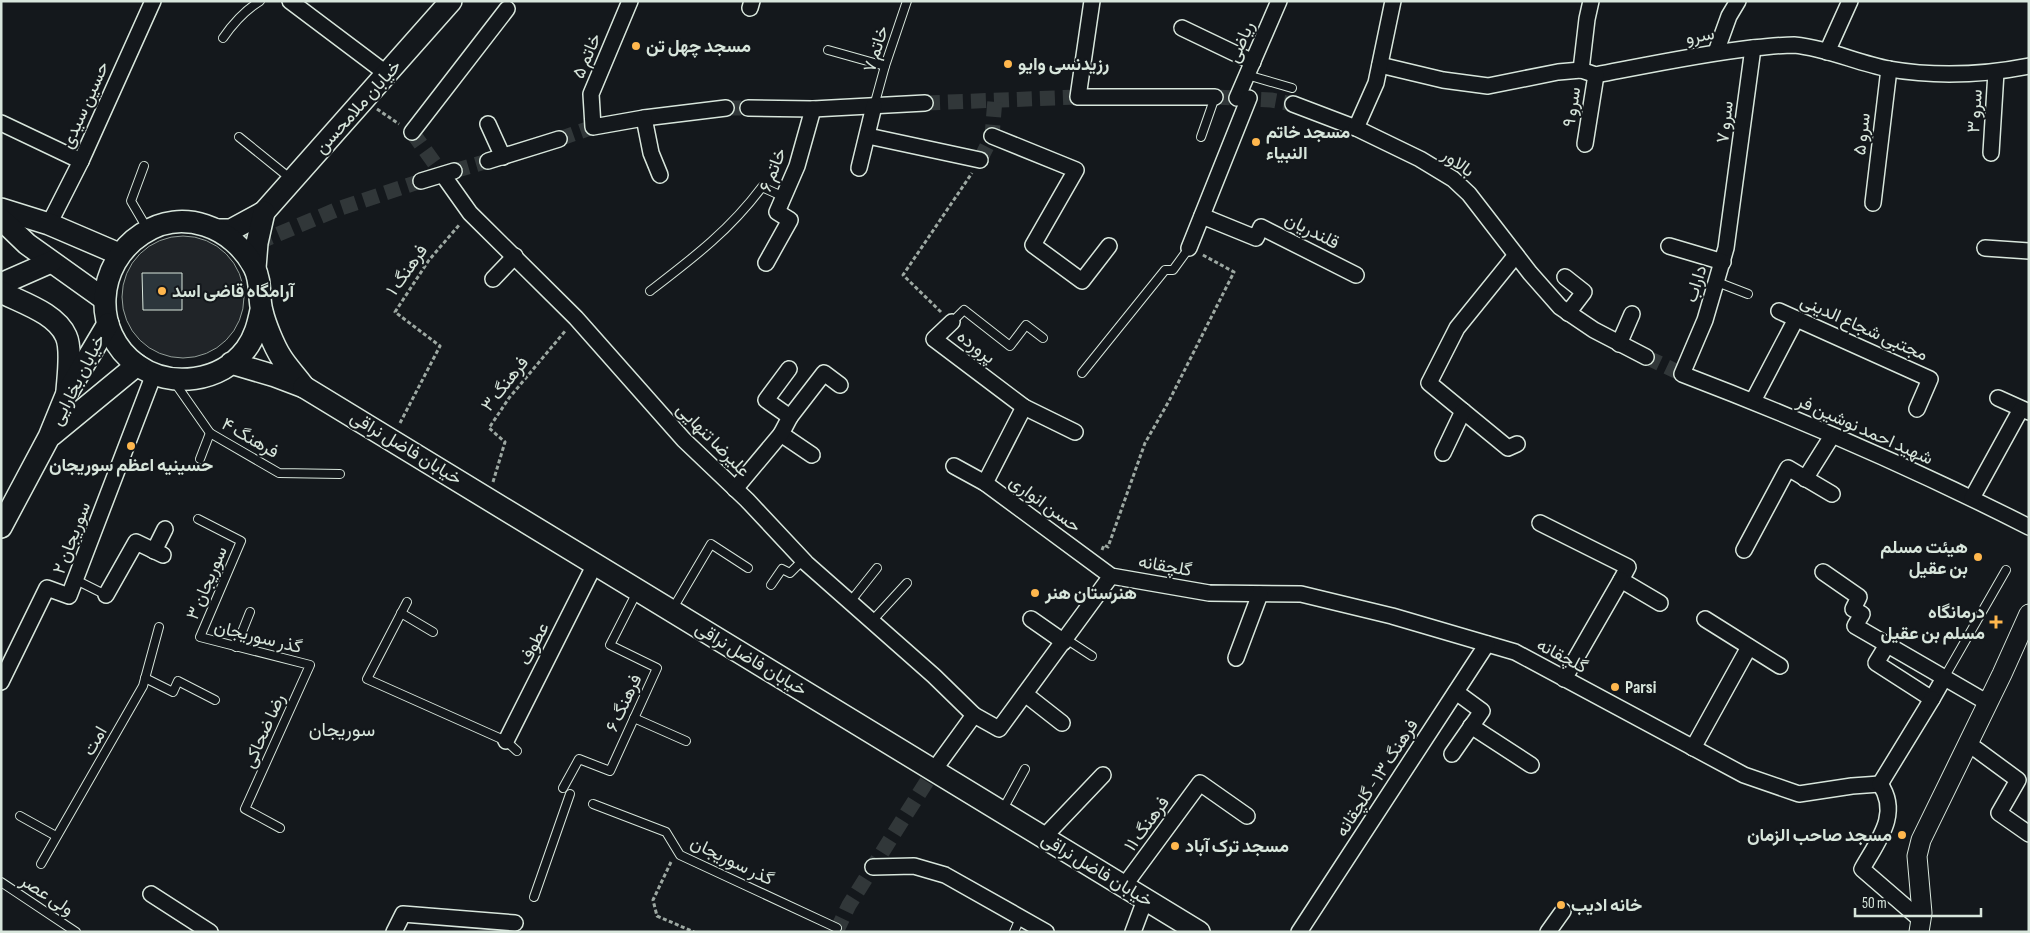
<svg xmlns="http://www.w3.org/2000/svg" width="2030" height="933" font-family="'Sofia Sans Condensed',Vazirmatn,sans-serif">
<rect width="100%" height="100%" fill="#14181c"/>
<!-- green -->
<circle fill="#202428" stroke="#939e99" cx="183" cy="297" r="61"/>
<!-- building -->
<polygon fill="#2c363c" stroke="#d8e6dc" points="142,273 182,273 182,310 143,310"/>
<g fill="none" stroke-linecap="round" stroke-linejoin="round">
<!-- minor-tunnel -->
<g stroke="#313739" stroke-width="15" stroke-dasharray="15 8" stroke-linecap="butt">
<polyline points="1215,97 1271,100 1293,104"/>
<polyline points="925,103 1078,97"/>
<polyline points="726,108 748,108"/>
<polyline points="412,132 443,175"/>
<polyline points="559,139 593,127"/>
<polyline points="980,160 992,136 995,99"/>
<polyline points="454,171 488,161"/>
<polyline points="257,243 338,209 421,181"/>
<polyline points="1646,357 1682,374"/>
<polyline points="836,932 849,905 934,770"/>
</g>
<!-- service casing -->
<g stroke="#d8e6dc" stroke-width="10">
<g id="service">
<path d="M223,38C234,22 244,11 260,1"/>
<polyline points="828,50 885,66"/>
<polyline points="1247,75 1292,88"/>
<polyline points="874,106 885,66 907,1"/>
<polyline points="239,137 291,179"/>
<polyline points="1201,137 1215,97"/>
<polyline points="144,166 131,201 148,230"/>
<polyline points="1717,282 1748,294"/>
<path d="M650,291C693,258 729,231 762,187L784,197"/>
<polyline points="952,322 964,310 1010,346 1026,325 1043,338"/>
<polyline points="1082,373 1165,270 1173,270 1189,248"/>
<polyline points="175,383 210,433 279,473 340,474"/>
<polyline points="200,459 210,433"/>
<polyline points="198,519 241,541 200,637 310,665 245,809 280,828"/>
<polyline points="76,580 106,595"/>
<polyline points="771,585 782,569 790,573 803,560"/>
<polyline points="407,602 367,679 506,741 517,751"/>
<polyline points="850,602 877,568"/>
<polyline points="672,610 711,544 748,568"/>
<polyline points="401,613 433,632"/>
<polyline points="872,621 907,583"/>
<polyline points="1066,639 1092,656"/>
<polyline points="236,647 250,612"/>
<polyline points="145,678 173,692 178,681 215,700"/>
<polyline points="1944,678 2006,570"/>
<polyline points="634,718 686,741"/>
<polyline points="563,788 579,759 610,771 657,668 610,645 637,592"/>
<polyline points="593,804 666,832 680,855 837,928"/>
<polyline points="1002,811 1025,769"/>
<polyline points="20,816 56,836"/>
<polyline points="41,864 143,686 159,627"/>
<polyline points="1,882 76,932"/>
<polyline points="534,897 570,794"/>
<polyline points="1014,932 1020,918"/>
</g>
</g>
<!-- minor casing -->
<g stroke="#d8e6dc" stroke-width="18">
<g id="minor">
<polyline points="290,1 387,74"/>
<polyline points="630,1 591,94 593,127 644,118 726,108"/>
<polyline points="1092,1 1078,97 1215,97"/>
<polyline points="750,8 752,1"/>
<polyline points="1182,28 1253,62"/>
<path d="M1753,48L1726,248L1705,320L1682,374C1800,419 1917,470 2029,527"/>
<polyline points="1716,52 1729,16 1738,1"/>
<polyline points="1827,52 1850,1"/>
<path d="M1380,65L1443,80L1488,86L1558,72L1581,70L1596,75C1648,65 1700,54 1752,48C1766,47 1780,45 1794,45C1827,48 1857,63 1889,69C1936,77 1983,75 2029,66"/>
<polyline points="1581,70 1587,19 1591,1"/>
<polyline points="1237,98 1279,1"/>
<polyline points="1293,104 1356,128 1420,159 1453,179 1469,194 1530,273 1560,307 1594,330 1646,357"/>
<polyline points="748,108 813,109 925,103"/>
<polyline points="644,118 651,153 660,175"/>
<polyline points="1,123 81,161"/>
<polyline points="488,124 503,157"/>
<polyline points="1356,128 1376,83 1393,1"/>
<polyline points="412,132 507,9"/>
<polyline points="868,136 980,160"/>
<polyline points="992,136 1076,170 1033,245 1082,281 1109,246"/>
<polyline points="1585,144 1596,75"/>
<polyline points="1991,153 1996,72"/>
<polyline points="488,161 559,139"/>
<polyline points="859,168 874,106"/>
<polyline points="443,175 470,213 576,318 684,440 747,500 806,563 934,676 974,715 999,729 1111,576"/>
<polyline points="421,181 454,171"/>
<polyline points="1873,203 1889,69"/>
<polyline points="1202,216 1256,238 1261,227 1356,275"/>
<polyline points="49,224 81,161 153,1"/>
<polyline points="1669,246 1723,262"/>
<polyline points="1189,248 1249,98"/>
<polyline points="1985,248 2029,251"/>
<polyline points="1516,255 1457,328 1429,383 1508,448 1517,444"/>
<polyline points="766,263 790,220 777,212 797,166 813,109"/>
<polyline points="1565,277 1584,292 1568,313"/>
<polyline points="493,279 515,256"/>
<polyline points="1779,311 1930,379 1917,409"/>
<polyline points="952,322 934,339 1024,407 1075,432"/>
<polyline points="1619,344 1632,314"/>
<polyline points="1998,398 2029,412"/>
<polyline points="1753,401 1796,319"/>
<polyline points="790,417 824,373 840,385"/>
<polyline points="781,434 812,455"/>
<polyline points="1443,453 1463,411"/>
<polyline points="954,466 985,483 1111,576 1209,593 1301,594 1392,616 1515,652 1744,775 1799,794 1852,786 1880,784"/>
<polyline points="1805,479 1832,436"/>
<polyline points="985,483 1024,407"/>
<polyline points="735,489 781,434 790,417 766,400 789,369"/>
<polyline points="1972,498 2021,409"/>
<polyline points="1540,523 1628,567 1621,580 1660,603"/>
<polyline points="1744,550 1788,468 1832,494"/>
<polyline points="154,551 165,529"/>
<polyline points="1823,572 1859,597 1853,609 1862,614 1855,626 1988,703"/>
<polyline points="106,595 136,542 163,555"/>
<polyline points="1031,619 1064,642"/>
<polyline points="1705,619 1780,666"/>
<polyline points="1887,645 1876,663 1932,699 1944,678"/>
<polyline points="1236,658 1260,594"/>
<polyline points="1564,679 1621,580"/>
<polyline points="1,682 47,588 69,596 154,374"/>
<polyline points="1025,694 1062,723"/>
<polyline points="1471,726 1531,765"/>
<polyline points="506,741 595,564"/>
<polyline points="1969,744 2018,780 1999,813 2029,834"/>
<polyline points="1693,748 1749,647"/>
<polyline points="1452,754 1482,711 1456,692"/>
<polyline points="934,770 974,715"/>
<path d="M1880,784C1901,814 1877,842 1862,869L1921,920"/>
<polyline points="1880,784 1932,699"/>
<polyline points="1044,837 1103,775"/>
<polyline points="873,867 914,866 945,875 1046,932"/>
<polyline points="1124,886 1200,783 1247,816"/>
<polyline points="151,894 210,932"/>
<polyline points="394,932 403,914 515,923"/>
<polyline points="1133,932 1145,900"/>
<polyline points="1299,932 1487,644"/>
<polyline points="1548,932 1563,911"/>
</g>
</g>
<!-- tertiary casing -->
<g stroke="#d8e6dc" stroke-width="21">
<polyline id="tertiary" points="1919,932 1922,913 1917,856 1921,840 2002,674 2029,614"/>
</g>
<!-- secondary casing -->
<g stroke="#d8e6dc" stroke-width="24">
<g id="secondary">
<polyline points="1,209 49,224 119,254"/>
<polyline points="1,219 27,244 104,299"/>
<polyline points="218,230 231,230 264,212 451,1"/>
<polyline points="255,268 257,243 264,212"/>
<polyline points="1,284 51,262"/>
<path d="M1,292C22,303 56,313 66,336C72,349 68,376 67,391"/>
<path d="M231,363L275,376L304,387C297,377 287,367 281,357C274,346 265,324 262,311C258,297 262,282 254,267C233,227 182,207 142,234C96,264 91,332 137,365C171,389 221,382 246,349C255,337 258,324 261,310"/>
<polyline points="304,387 1199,932"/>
<polyline points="52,435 137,365"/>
<polyline points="1,527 49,437 67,393 108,324"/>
</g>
</g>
<!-- path -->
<g stroke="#9da8a2" stroke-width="3" stroke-dasharray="4 2.5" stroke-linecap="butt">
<polyline points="377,109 399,124"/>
<polyline points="941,312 903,275 972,173"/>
<polyline points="400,423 440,346 395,312 429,260 460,224"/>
<polyline points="493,482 505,442 489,428 509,398 566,330"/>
<polyline points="1102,550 1104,545 1108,547 1145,443 1169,401 1234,272 1201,254"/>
<polyline points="671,862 653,900 657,916 694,932"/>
</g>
<!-- service -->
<use href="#service" stroke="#14181c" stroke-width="8"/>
<!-- minor -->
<use href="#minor" stroke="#14181c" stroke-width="15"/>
<!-- tertiary -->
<use href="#tertiary" stroke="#14181c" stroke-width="19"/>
<!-- secondary -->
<use href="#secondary" stroke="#14181c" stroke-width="21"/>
</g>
<!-- markers -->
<g fill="#ffb74d" stroke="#14181c" stroke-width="2">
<circle cx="636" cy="46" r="5"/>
<circle cx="1008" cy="64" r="5"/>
<circle cx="1256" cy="142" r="5"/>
<circle cx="162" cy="291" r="5"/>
<circle cx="131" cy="446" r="5"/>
<circle cx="1978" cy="557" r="5"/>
<circle cx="1035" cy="593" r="5"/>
<path d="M1993.5 614.5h5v5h5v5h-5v5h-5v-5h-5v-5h5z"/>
<circle cx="1615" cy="687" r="5"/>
<circle cx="1902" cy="835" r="5"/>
<circle cx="1175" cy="846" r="5"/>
<circle cx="1561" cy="905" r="5"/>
</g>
<g text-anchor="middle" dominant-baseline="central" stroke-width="4" stroke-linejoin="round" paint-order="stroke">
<!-- street labels -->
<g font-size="18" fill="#d8e6dc" stroke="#14181c">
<text transform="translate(1700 36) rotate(-10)">سرو</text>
<text transform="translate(1241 42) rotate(-67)">ریاضی</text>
<text transform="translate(876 49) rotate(-73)">خاتم ۷</text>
<text transform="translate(587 56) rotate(-67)">خاتم ۵</text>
<text transform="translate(85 105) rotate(-66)">حسین سیدی</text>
<text transform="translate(358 107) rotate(-48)">خیابان ملامحسن</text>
<text transform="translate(1572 107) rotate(-81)">سرو ۹</text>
<text transform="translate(1975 111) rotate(-86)">سرو ۳</text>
<text transform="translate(1725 122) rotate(-83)">سرو ۷</text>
<text transform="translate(1862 134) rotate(-83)">سرو ۵</text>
<text transform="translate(1458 163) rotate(36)">بالاور</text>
<text transform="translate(773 170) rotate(-69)">خاتم ۶</text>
<text transform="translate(1312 231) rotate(27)">قلندریان</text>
<text transform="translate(407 270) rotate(-55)">فرهنگ ۱</text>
<text transform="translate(1696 284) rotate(-73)">داراب</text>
<text transform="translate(1864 328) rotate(24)">مجتبی شجاع الدینی</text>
<text transform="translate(976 347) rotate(37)">پرورده</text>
<text transform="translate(78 380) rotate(-63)">خیابان بخارایی</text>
<text transform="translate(505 384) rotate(-52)">فرهنگ ۳</text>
<text transform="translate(1865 430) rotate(24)">شهید احمد نوشین فر</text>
<text transform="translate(250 438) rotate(30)">فرهنگ ۴</text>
<text transform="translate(713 440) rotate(45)">علیرضا تنهایی</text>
<text transform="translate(406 448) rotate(31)">خیابان فاضل نراقی</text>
<text transform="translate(1045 504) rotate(36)">حسن انواری</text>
<text transform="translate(72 538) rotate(-69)">سوریجان ۲</text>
<text transform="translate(1165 566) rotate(10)">گلچقانه</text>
<text transform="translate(207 583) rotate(-67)">سوریجان ۳</text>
<text transform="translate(258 637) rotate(14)">گذر سوریجان</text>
<text transform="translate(534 644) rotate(-63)">عطوف</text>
<text transform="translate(1562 656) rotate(28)">گلچقانه</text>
<text transform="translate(751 659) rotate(31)">خیابان فاضل نراقی</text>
<text transform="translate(624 703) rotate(-65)">فرهنگ ۶</text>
<text transform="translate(264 731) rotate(-66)">رضا ضحاکی</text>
<text transform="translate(95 741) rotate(-60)">امت</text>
<text transform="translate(1377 778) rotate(-57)">فرهنگ ۱۳ - گلچقانه</text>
<text transform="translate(1147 824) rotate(-54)">فرهنگ ۱۱</text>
<text transform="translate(732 861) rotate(26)">گذر سوریجان</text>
<text transform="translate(1097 870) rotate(31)">خیابان فاضل نراقی</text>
<text transform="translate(47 895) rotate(33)">ولی عصر</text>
</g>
<!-- poi labels -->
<g font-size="18" font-weight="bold" fill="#d8e6dc" stroke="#14181c" text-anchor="start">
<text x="646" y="46">مسجد چهل تن</text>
<text x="1018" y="64">رزیدنسی وایو</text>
<text x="1266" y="132">مسجد خاتم<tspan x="1266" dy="21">النبیاء</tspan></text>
<text x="172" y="291">آرامگاه قاضی اسد</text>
<text x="131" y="465" text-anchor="middle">حسینیه اعظم سوریجان</text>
<text x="1968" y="547" text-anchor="end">هیئت مسلم<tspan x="1968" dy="21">بن عقیل</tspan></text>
<text x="1045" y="593">هنرستان هنر</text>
<text x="1985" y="612" text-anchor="end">درمانگاه<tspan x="1985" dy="21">مسلم بن عقیل</tspan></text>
<text x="1625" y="687">Parsi</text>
<text x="1892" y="835" text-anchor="end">مسجد صاحب الزمان</text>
<text x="1185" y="846">مسجد ترک آباد</text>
<text x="1571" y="905">خانه ادیب</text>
</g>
<!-- neighbourhood labels -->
<g font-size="19" fill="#d8e6dc" stroke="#14181c">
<text x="342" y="730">سوریجان</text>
</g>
</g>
<!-- border -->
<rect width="2030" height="933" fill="none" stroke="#d8e6dc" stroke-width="5"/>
<!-- scale -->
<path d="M1855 908v8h126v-8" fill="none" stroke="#d8e6dc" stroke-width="2.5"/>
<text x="1862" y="908" font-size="15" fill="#d8e6dc" stroke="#14181c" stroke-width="4" paint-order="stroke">50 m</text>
</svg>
